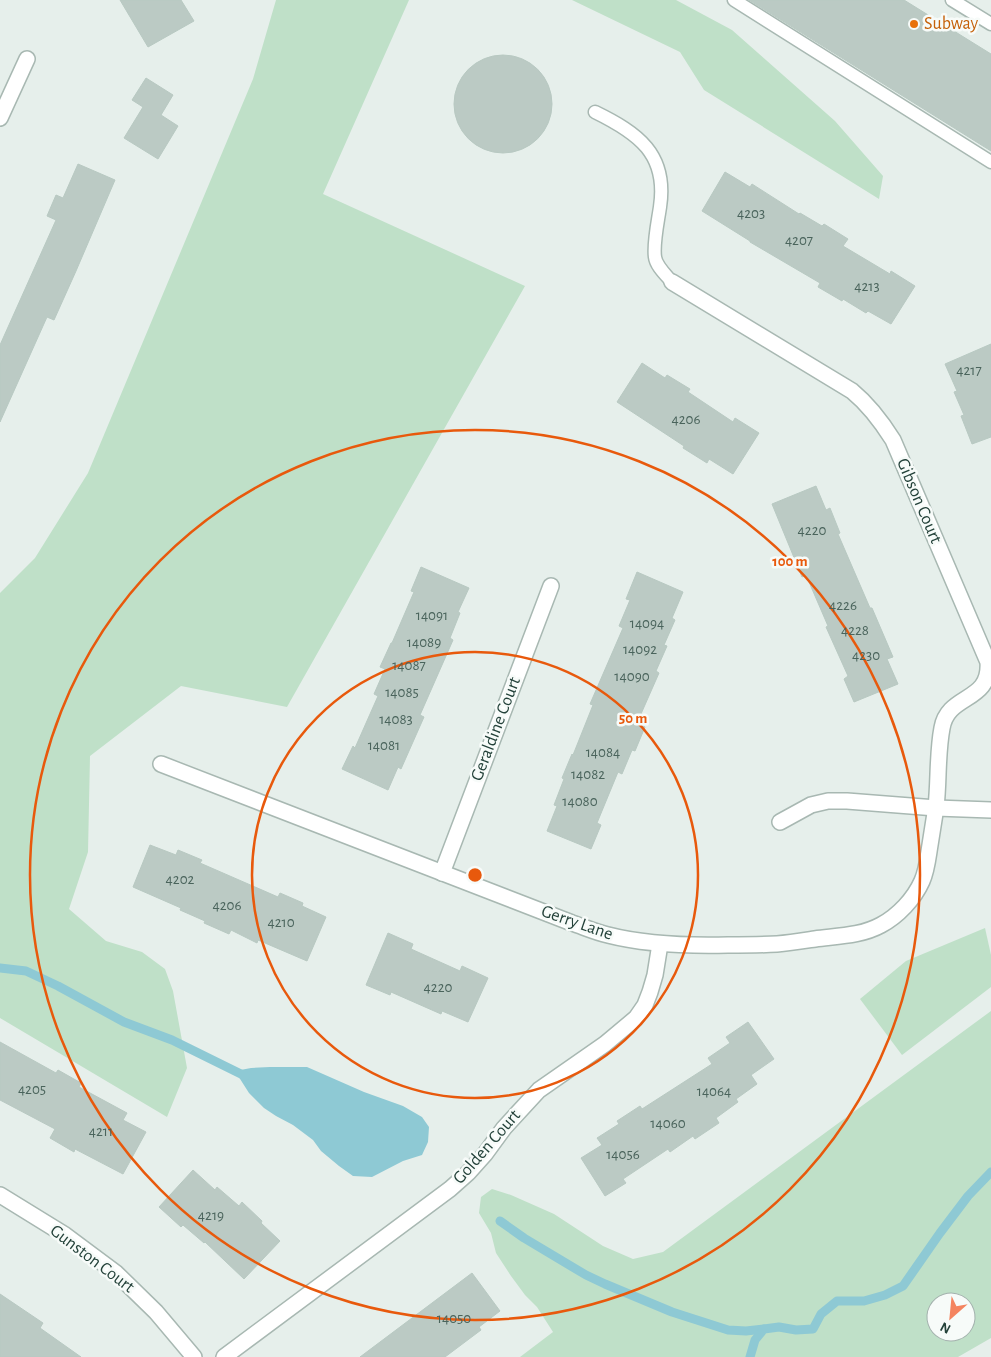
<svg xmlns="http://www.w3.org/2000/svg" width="991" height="1357" font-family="'Alegreya Sans',sans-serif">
<rect width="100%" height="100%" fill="#e6efeb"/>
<!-- green -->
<g fill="#bfe0c8" fill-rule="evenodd">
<polygon points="276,0 409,0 323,194 525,286 287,707 181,686 90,756 88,852 69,909 106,941 142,952 165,969 173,991 187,1068 167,1117 0,1018 0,593 35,558 88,473 253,79"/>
<polygon points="572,0 676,0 732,30 835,121 883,176 879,199 704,90 680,52"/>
<polygon points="985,928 991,955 991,987 902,1055 860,999 906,961"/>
<path d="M991,1011V1338L958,1357H520L553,1332L537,1307L525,1295L511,1276L496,1253L491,1233L479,1213L481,1197L492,1189L511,1195L554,1214L603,1246L633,1259L663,1252ZM936,1302H966V1332H936Z"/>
</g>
<!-- water -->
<polygon fill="#8ec9d4" points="270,1067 307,1067 364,1092 403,1106 422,1117 429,1127 428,1142 422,1155 403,1161 372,1177 353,1176 339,1166 321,1151 313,1140 293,1125 276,1116 264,1108 249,1093 235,1071 251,1068"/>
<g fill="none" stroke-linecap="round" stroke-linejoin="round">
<!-- stream -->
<g stroke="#8ec9d4" stroke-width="9">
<polyline points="0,968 26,971 58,986 124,1022 172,1040 245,1076"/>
<polyline points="500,1221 524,1238 586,1275 605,1284 672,1312 728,1330 746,1331 764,1329"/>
<polyline points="750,1357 755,1340 764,1329 779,1327 796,1330 813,1329 821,1314 837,1301 864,1301 885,1295 903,1286 940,1233 968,1196 991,1172"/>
</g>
</g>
<!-- building -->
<g fill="#bbcac4" stroke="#b8c9c2">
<polygon points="120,0 181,0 194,21 148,47"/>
<polygon points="749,0 904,0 991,54 991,151"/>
<circle cx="503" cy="104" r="49"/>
<polygon points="146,78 173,95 161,115 178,126 158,159 124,138 143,107 132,100"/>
<polygon points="78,164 115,180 76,271 54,320 47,317 0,422 0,345 56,220 47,216 56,195 63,198"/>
<polygon points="725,172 750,187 752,184 799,214 800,213 822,226 824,224 848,239 843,246 890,274 891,271 915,286 891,324 868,311 866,313 843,299 842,301 818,287 820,283 750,242 750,241 702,211"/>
<polygon points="991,344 991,437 972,444 961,416 964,415 954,392 957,391 945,364"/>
<polygon points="642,363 665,378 667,375 690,389 688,392 733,422 735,418 759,433 733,474 709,459 707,463 683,448 684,446 617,402"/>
<polygon points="816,486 826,510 830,508 840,533 838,534 870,608 872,608 893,657 887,659 898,684 854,702 844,679 848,676 826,627 828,626 806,575 802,577 772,504"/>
<polygon points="421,567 469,588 458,612 460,613 450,638 453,640 420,715 424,717 401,769 398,767 388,790 342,769 353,746 355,748 378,696 374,694 385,669 380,667 391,643 392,643 414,592 411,591"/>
<polygon points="637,572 683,592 672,618 675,620 664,645 667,646 656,671 659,673 637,723 645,727 635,751 632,750 622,774 618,772 597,823 601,825 591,849 547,831 557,806 554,805 564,779 562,778 572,754 573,755 593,705 590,704 623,628 619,626 630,600 626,599"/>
<polygon points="150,845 176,855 178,850 202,860 200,863 278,897 280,893 303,903 302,906 326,917 307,961 258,940 257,943 231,930 229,934 204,923 205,921 180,910 181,908 133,887"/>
<polygon points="388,933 413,944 411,949 460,971 462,966 488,978 468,1022 442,1011 441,1014 391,992 390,995 366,985"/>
<polygon points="748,1022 774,1059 751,1075 757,1084 736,1099 738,1102 716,1118 719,1123 695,1139 693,1136 670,1152 668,1149 623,1179 626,1183 605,1196 581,1158 602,1145 597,1138 619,1124 617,1121 640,1106 642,1109 712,1064 708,1058 730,1043 726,1037"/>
<polygon points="0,1042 56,1073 58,1070 81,1083 79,1087 127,1113 123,1120 146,1132 123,1174 75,1149 74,1152 50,1138 55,1129 0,1100"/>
<polygon points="193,1170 215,1190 217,1187 239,1206 242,1202 262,1221 261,1223 280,1241 244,1279 205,1242 204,1243 183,1225 181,1227 159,1207"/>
<polygon points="472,1273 500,1311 479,1327 481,1330 445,1357 360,1357"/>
<polygon points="0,1294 43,1323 40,1328 81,1357 0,1357"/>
</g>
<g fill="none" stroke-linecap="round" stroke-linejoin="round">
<!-- lane casing -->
<g stroke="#a8b8b2" stroke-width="15">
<g id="lane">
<polyline points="734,0 991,162"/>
<polyline points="952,0 991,24"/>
<path d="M595,112C638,133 668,154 660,207C658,221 653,244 655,257C656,266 666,275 672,282"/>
</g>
</g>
<!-- street casing -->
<g stroke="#a8b8b2" stroke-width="18">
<g id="street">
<polyline points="0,118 27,59"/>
<path d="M161,764L572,923C584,927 595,932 608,935C647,945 688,946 728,945C744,945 761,945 777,944C790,943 802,941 815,939C837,936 861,936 881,925C898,916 914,899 922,881C927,870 928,857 930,845C932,832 934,820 936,807C939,781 937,754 942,728C948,693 991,703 988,662L893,440C881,421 869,405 852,391L672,282"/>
<polyline points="780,822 811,805 828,801 847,801 936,808 991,810"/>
<polyline points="442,873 551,586"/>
<polyline points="0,1195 65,1235 116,1273 156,1312 194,1357"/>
<polyline points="224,1357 450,1189 468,1173 485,1154 504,1128 539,1090 605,1044 636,1018 645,1005 650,992 655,975 660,944"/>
</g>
</g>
<!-- lane -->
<use href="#lane" stroke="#fff" stroke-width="12"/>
<!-- street -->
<use href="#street" stroke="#fff" stroke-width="15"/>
</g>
<!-- distance rings -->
<g fill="none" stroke="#e8590c" stroke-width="2.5">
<circle cx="475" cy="875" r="223"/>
<circle cx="475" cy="875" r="445"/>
</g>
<!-- markers -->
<circle fill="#e8710a" stroke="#f7fbf9" stroke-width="2" cx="914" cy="24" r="5"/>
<g text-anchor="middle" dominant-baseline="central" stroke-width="5" stroke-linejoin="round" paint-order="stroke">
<!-- number labels -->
<g font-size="15" fill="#4a645c">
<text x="751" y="213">4203</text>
<text x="799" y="240">4207</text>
<text x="867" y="286">4213</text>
<text x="969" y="370">4217</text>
<text x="686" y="419">4206</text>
<text x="812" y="530">4220</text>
<text x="843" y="605">4226</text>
<text x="432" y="615">14091</text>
<text x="647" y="623">14094</text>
<text x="855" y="630">4228</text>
<text x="424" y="642">14089</text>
<text x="640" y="649">14092</text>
<text x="866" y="655">4230</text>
<text x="409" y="665">14087</text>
<text x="632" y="676">14090</text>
<text x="402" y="692">14085</text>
<text x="396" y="719">14083</text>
<text x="384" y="745">14081</text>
<text x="603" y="752">14084</text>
<text x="588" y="774">14082</text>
<text x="580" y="801">14080</text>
<text x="180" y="879">4202</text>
<text x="227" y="905">4206</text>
<text x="281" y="922">4210</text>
<text x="438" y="987">4220</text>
<text x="32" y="1089">4205</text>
<text x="714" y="1091">14064</text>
<text x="668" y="1123">14060</text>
<text x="101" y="1131">4211</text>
<text x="623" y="1154">14056</text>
<text x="211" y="1215">4219</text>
<text x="454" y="1318">14050</text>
</g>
<!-- food labels -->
<g font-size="18" fill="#c56008" stroke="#f7fbf9" text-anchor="start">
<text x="924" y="24">Subway</text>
</g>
<!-- street labels -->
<g font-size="18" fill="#24423a" stroke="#f7fbf9">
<text transform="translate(919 501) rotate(67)">Gibson Court</text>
<text transform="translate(496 729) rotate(-69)">Geraldine Court</text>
<text transform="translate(577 923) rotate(19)">Gerry Lane</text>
<text transform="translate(487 1147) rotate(-49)">Golden Court</text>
<text transform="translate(92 1259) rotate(37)">Gunston Court</text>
</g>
</g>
<circle cx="475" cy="875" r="8" fill="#e8590c" stroke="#f7fbf9" stroke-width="2.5"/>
<g font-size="15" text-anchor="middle" font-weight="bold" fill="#e8590c" stroke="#f7fbf9" stroke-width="5" stroke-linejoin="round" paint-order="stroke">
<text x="790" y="566">100 m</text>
<text x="633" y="723">50 m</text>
</g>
<!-- north arrow -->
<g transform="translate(951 1317) rotate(207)"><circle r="24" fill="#f7fbf9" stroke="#a3b1ad"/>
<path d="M0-4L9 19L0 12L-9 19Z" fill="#f4845f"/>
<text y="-8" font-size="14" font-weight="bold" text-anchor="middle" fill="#24423a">N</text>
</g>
</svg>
